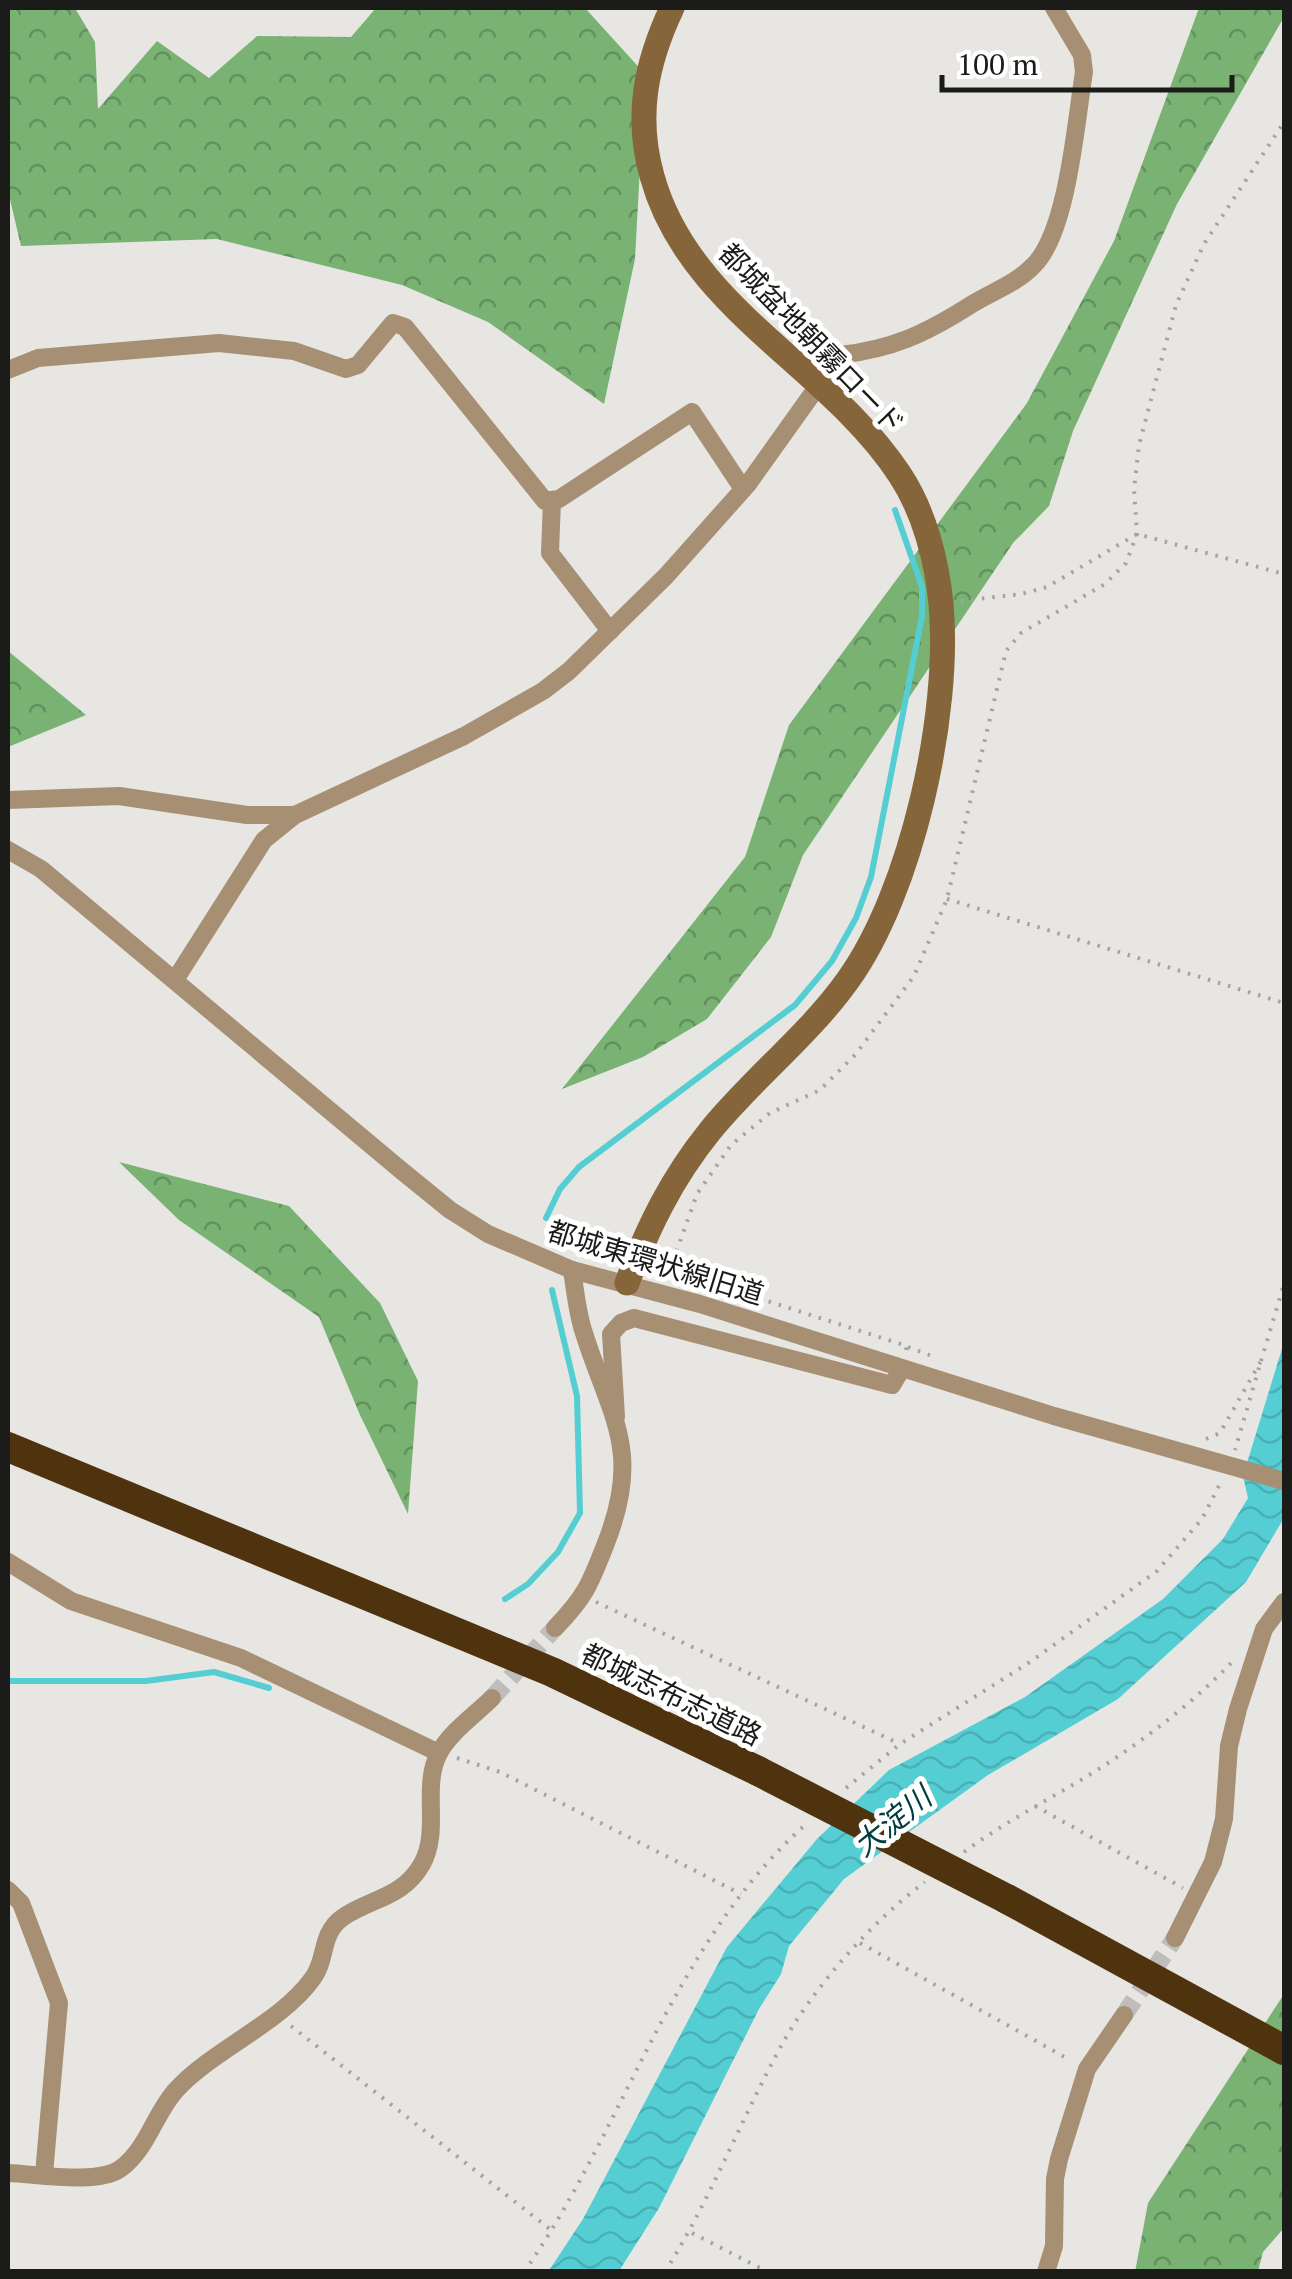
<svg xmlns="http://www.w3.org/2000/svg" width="1292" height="2279" font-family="'PT Serif','Noto Sans JP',serif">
<defs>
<pattern id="forest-crowns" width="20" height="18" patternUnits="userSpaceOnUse" patternTransform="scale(2.5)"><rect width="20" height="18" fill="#79b273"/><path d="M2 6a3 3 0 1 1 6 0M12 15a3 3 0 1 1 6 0" fill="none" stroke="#62905e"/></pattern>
<pattern id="water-waves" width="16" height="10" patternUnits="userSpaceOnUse" patternTransform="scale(2.5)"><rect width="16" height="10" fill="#54ced3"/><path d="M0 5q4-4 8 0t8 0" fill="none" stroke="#49b0b5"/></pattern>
</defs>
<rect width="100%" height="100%" fill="#e7e6e3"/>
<!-- forest -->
<g fill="url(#forest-crowns)">
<polygon points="8,8 75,8 95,42 98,109 157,41 209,78 257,36 351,37 376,8 585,8 645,74 635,259 604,404 488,322 402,285 217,239 21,246 8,191"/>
<polygon points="1199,8 1284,8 1284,17 1177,204 1073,431 1049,506 1013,543 803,855 771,937 707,1019 643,1057 562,1089 745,857 789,725 1027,403 1114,241"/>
<polygon points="8,651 86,715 8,747"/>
<polygon points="119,1162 289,1206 380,1303 418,1381 408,1514 360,1415 319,1317 179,1220"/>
<polygon points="1284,1994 1284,2228 1263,2252 1258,2271 1135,2272 1148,2203"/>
</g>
<!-- water -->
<polygon fill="url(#water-waves)" points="1284,1342 1284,1518 1246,1582 1118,1699 988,1775 844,1879 789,1946 781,1974 759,2009 659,2208 619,2271 548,2272 583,2219 727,1947 817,1839 889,1770 1025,1697 1163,1599 1223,1539 1248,1498 1243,1476"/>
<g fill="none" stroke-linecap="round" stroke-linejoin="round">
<!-- stream -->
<g stroke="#54ced3" stroke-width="6">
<polyline points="546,1218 560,1189 579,1167 795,1005 832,961 856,918 871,877 922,616 922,587 895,510"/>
<polyline points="505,1599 528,1584 558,1552 580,1513 577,1396 552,1290"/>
<polyline points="8,1681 146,1681 214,1672 269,1688"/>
</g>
<!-- street-tunnel -->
<g stroke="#bebdbb" stroke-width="18" stroke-dasharray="18 9" stroke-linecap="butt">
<polyline points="492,1698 555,1628"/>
<polyline points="1124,2015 1175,1938"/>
</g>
<!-- path -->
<g stroke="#a4a3a1" stroke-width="4" stroke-dasharray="2.5 8" stroke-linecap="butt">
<polyline points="961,601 1021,594 1047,587 1137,534 1284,574"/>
<polyline points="947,899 1284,1003"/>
<polyline points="908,1347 932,1356"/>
<polyline points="906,1350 907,1346 702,1280 682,1267 674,1258 697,1194 731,1145 770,1113 820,1090 855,1055 914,976 947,899 1006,651 1021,633 1105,584 1126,563 1137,534 1134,489 1139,445 1176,305 1204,244 1284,122"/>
<polyline points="1261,1361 1284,1284"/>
<polyline points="1206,1439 1220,1433 1261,1361 1235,1450"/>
<polyline points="596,1602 900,1744"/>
<polyline points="457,1758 500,1772 741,1894"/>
<polyline points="846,1788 900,1744 1030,1662 1157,1571 1202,1519 1221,1482"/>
<polyline points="1035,1806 1183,1888"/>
<path d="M964,1852C1010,1818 1061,1794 1108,1763C1152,1734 1196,1700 1233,1661"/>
<polyline points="860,1943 1070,2060"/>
<polyline points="291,2026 551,2230"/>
<polyline points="692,2233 768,2272"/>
<path d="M524,2272C625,2128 671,1945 806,1824"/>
<path d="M665,2272C710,2200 740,2122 780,2048C812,1989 871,1922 925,1882"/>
</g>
<!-- street -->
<g stroke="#a78f73" stroke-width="18">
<polyline points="8,370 38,358 219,343 294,351 346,369 358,365 393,323 405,327 545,501 559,499 692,412 743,489"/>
<polyline points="552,500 550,553 610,631"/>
<path d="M8,800L119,796L247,815H295L464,736L543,691L569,671L666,576L748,484L840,355C892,349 925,334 969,306C991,292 1016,284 1034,265C1068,231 1076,120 1084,72L1082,55L1054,8"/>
<polyline points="8,850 41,869 402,1171 450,1210 488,1234 572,1270 700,1304 1054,1416 1284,1481"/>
<polyline points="175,980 264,840 295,815"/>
<polyline points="616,1417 611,1334 621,1323 634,1318 892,1385 901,1370"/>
<polyline points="8,1562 71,1601 241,1658 439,1753"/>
<path d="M555,1628C586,1596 590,1584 606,1543C643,1449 610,1417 583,1330C577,1311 575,1289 572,1270"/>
<polyline points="8,1890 21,1903 59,2003 44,2174"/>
<polyline points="1175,1938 1213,1862 1224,1819 1229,1746 1238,1709 1264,1629 1284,1602"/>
<path d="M8,2173C37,2174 96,2185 120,2169C148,2149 155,2112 177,2089C214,2049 281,2023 313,1978C327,1959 320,1934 342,1918C370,1898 402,1899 422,1864C441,1830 421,1787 439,1753C450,1732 476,1714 492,1698"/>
<polyline points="1046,2272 1054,2246 1055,2179 1059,2159 1087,2069 1124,2015"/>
</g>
<!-- secondary -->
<path stroke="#87653b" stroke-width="25" d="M627,1283C648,1227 672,1178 710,1131C753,1078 808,1036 848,980C912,891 951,713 941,604C937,561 924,511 900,475C829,366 688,308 652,176C635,116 646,63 672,8"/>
<!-- highway -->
<g stroke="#4f330e" stroke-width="30">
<polyline points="8,1447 552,1672 758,1771"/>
<polyline points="1007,1899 1284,2050"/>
</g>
<!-- highway-bridge -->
<polyline stroke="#4f330e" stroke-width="30" points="758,1771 1007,1899"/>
</g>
<g text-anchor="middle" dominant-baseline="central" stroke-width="10" stroke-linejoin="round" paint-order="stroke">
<!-- street labels -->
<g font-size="28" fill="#1b1b1a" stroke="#fff">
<text transform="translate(812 338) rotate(46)">都城盆地朝霧ロード</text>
<text transform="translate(656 1262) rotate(17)">都城東環状線旧道</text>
<text transform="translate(672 1694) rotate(26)">都城志布志道路</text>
</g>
<!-- water labels -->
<g font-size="30" font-style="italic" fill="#013d3f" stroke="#fff">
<text transform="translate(892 1821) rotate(-39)">大淀川</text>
</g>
</g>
<!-- border -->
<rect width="1292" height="2279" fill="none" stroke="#1b1b1a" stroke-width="20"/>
<!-- scale -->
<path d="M942 75v15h290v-15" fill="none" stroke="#1b1b1a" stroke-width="5"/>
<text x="957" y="75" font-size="30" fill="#1b1b1a" stroke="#ffffff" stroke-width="8" paint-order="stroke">100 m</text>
</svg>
